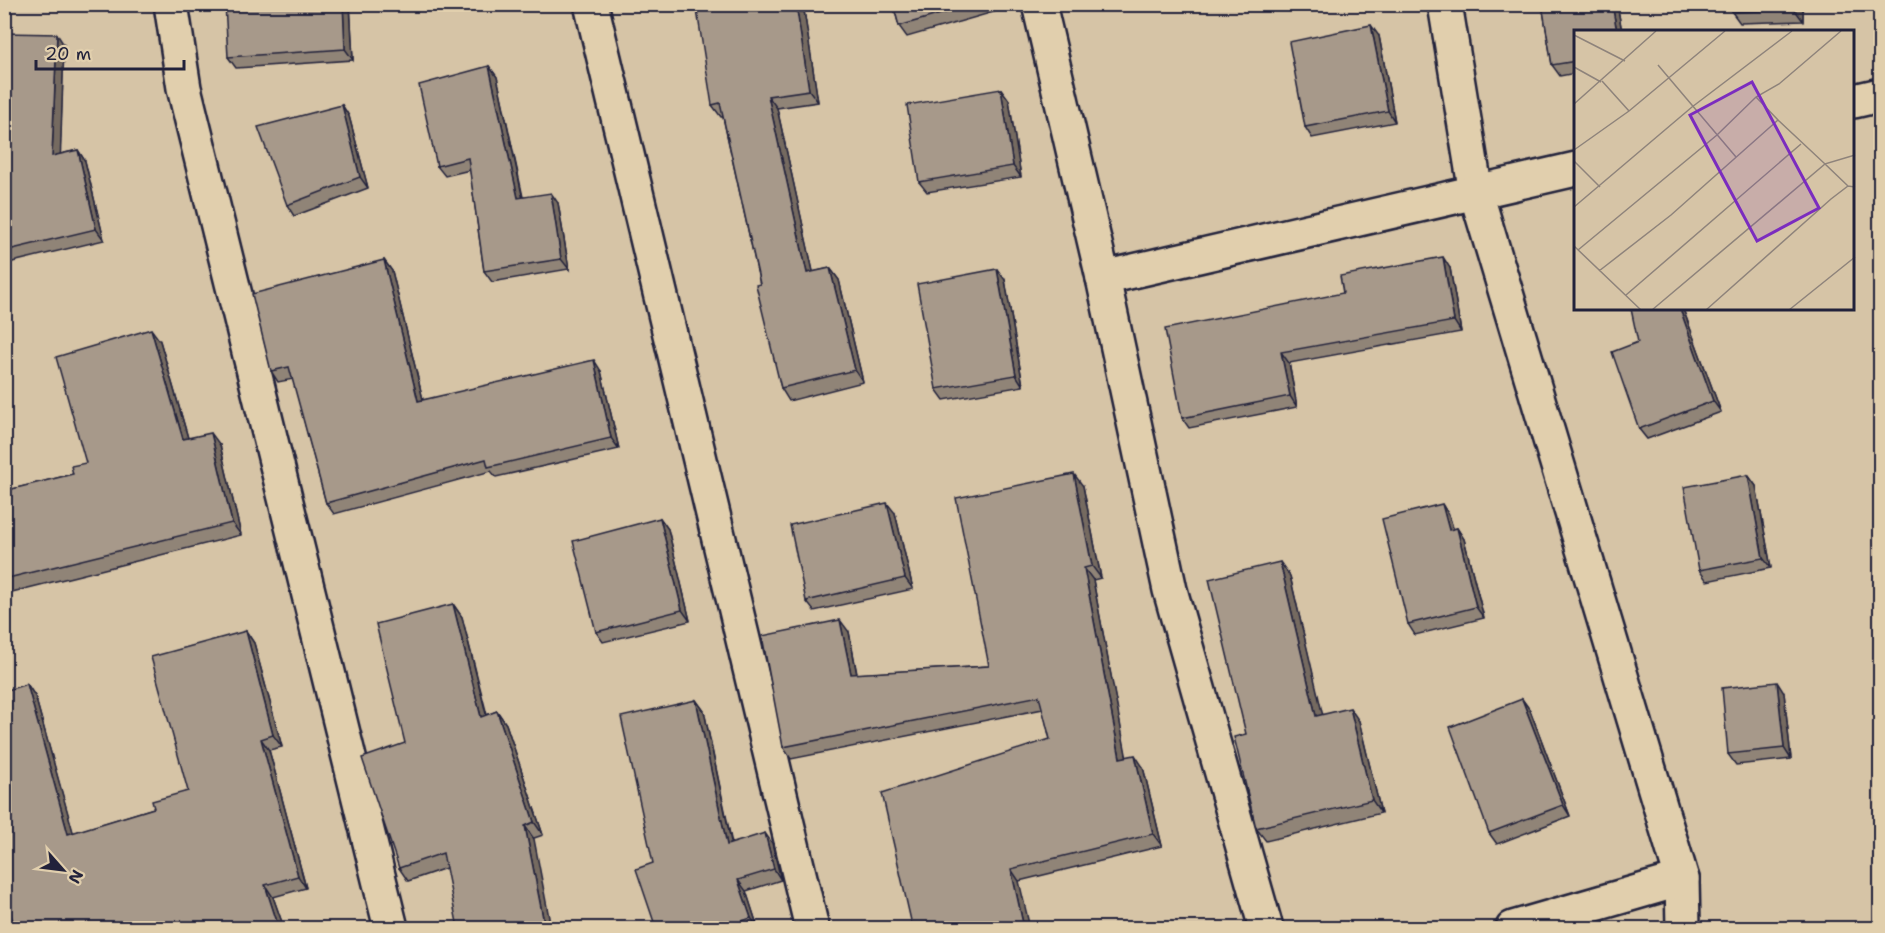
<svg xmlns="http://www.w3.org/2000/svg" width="1885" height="933" font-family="'Shantell Sans',sans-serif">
<rect width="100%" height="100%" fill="#d6c4a6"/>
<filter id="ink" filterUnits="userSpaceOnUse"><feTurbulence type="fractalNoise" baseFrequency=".0167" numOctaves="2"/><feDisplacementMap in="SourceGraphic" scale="12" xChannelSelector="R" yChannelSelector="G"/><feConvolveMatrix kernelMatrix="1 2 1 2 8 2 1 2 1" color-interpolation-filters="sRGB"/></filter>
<g filter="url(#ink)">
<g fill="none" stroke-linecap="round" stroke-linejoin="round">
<!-- street casing -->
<g stroke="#22223b" stroke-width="38">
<g id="street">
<polyline points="171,4 184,88 391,928"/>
<polyline points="591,4 812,928"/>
<polyline points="1039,4 1103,278 1170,590 1266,928"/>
<polyline points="1445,4 1476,193 1682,879 1683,928"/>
<polyline points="1854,101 1880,95"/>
<polyline points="1103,278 1576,169"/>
<polyline points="1513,928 1682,879"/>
</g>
</g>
<!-- street -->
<use href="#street" stroke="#e1cfad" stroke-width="33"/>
</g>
<!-- wall -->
<g fill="#908477" stroke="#22223b" stroke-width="1.5">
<polygon points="350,4 353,60 236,68 228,57"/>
<polygon points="803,4 818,102 777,108 813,272 830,268 839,280 863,382 789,401 781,388 760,284 723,117 721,117 712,105"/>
<polygon points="893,4 995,4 997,11 907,37 899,26"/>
<polygon points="1542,4 1617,4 1622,32 1576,32 1576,73 1560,76 1552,65"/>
<polygon points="1803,4 1803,21 1740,23 1732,12"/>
<polygon points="4,33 64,45 60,154 78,150 85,161 104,240 4,264"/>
<polygon points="1379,36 1395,122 1312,138 1305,127"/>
<polygon points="489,66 497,77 523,197 558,203 569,269 492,282 484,271 470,170 445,176 437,166"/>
<polygon points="1001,89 1009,100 1021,177 927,192 919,182"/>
<polygon points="342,105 349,116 368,188 294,216 287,205"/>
<polygon points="384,260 392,271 423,400 601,371 619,449 496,477 491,471 334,514 326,503 293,379 278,382 271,371"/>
<polygon points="1450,268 1461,332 1289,363 1297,407 1189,428 1182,418 1343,293"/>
<polygon points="1005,280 1023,386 944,400 936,389"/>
<polygon points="1683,309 1721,412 1647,439 1639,429"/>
<polygon points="160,341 188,438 220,445 241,535 4,594 4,491 73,474 86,463"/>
<polygon points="1748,475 1756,486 1771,568 1707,581 1699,570"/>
<polygon points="1083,486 1101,578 1093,580 1126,757 1143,767 1162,846 1019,881 912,925 1050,739 1043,709 791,759 783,747 849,632 857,674 989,666"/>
<polygon points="895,513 913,589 814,611 806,601"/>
<polygon points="1449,515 1453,529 1457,528 1464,539 1484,618 1415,635 1408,624"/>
<polygon points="660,518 668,529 690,621 603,642 596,632"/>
<polygon points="1290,576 1322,715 1359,721 1381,813 1266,841 1256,828 1246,734"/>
<polygon points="453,604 462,617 487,715 497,711 506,724 543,835 408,881 399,868 405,743"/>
<polygon points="246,631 254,643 282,747 269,750 306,888 273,897 284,928 15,928 27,684 35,696 73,833 154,808 188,791"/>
<polygon points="1784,693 1791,759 1736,765 1728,754"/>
<polygon points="1522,699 1530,710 1570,816 1497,844 1489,833"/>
<polygon points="696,700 704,711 732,844 772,843 781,880 746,891 758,928 656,928 653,863"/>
</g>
<!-- shaded-wall -->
<g fill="#756b61" stroke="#22223b" stroke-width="1.5">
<polygon points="343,4 350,4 353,60 345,49"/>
<polygon points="796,4 803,4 818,102 809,90"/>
<polygon points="1612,4 1617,4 1622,32 1617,32"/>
<polygon points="1795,4 1803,4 1803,21 1795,10"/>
<polygon points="1371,25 1379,36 1395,122 1388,111"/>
<polygon points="57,34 64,45 60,167 52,156"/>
<polygon points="489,66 497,77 525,209 518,198"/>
<polygon points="1001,89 1009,100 1021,177 1013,166"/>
<polygon points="768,96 777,108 816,285 807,273"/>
<polygon points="342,105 349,116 368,188 360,177"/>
<polygon points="78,150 85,161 104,240 96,229"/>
<polygon points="551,193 558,203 569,269 561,259"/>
<polygon points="1443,257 1450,268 1461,332 1454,321"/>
<polygon points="384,260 392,271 426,412 418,401"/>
<polygon points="830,268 839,280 863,382 855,370"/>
<polygon points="997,269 1005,280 1023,386 1016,375"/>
<polygon points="1680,309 1683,309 1721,412 1713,401"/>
<polygon points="151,329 160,341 192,452 183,439"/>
<polygon points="1281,352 1289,363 1297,407 1290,396"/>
<polygon points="594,360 601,371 619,449 611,438"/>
<polygon points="211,433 220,445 241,535 232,523"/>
<polygon points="1074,474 1083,486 1101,578 1092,566"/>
<polygon points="1748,475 1756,486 1771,568 1763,558"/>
<polygon points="887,503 895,513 913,589 905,578"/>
<polygon points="1442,504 1449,515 1457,540 1449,530"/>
<polygon points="660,518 668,529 690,621 682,610"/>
<polygon points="1457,528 1464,539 1484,618 1476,607"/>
<polygon points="1280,562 1290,576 1326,729 1316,716"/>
<polygon points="1084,568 1093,580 1129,770 1120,758"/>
<polygon points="453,604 462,617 490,730 481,717"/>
<polygon points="840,620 849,632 859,686 851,674"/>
<polygon points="246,631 254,643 282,747 273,735"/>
<polygon points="1777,682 1784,693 1791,759 1784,748"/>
<polygon points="27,684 35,696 77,846 68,834"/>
<polygon points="1522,699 1530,710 1570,816 1563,805"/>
<polygon points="696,700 704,711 734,856 727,845"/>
<polygon points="1350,708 1359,721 1381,813 1372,800"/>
<polygon points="497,711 506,724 543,835 534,822"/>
<polygon points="261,739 269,750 306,888 298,876"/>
<polygon points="1135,755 1143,767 1162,846 1153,834"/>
<polygon points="525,826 534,839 551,928 545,928"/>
<polygon points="765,833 772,843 781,880 774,869"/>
<polygon points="1011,869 1019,881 1030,928 1024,928"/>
<polygon points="738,880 746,891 758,928 751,918"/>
<polygon points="265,885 273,897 284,928 279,928"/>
</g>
<!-- building -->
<g fill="#a7998a" stroke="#22223b" stroke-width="1.5">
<polygon points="225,4 343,4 345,49 228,57"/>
<polygon points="696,4 796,4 809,90 768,96 807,273 830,268 855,370 781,388 756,285 760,284 720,103 712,105"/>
<polygon points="893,4 976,4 899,26"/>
<polygon points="1542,4 1612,4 1617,32 1576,32 1576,61 1552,65"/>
<polygon points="1732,4 1795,4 1795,10 1732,12"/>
<polygon points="1371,25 1388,111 1305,127 1289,42"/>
<polygon points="4,33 57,34 52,156 78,150 96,229 4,251"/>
<polygon points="489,66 518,198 551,193 561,259 484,271 468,158 437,166 419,85"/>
<polygon points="1001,89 1013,166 919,182 907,105"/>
<polygon points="342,105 360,177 287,205 258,127"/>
<polygon points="1443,257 1454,321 1281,352 1290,396 1182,418 1165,329 1343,293 1340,276"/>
<polygon points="384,260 418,401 594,360 611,438 488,467 486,459 326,503 289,367 271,371 252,294"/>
<polygon points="997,269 1016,375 936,389 917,284"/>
<polygon points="1631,309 1680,309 1713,401 1639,429 1612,352 1638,342"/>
<polygon points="151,329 183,439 211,433 232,523 4,579 4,491 73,474 71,466 86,463 56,357"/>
<polygon points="1074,474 1092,566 1084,568 1120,758 1135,755 1153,834 1011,869 1024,928 898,928 912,925 882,793 1050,739 1039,696 783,747 762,636 840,620 851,674 989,666 956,498"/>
<polygon points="1748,475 1763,558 1699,570 1684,487"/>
<polygon points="887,503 905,578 806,601 790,525"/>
<polygon points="1442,504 1449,530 1457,528 1476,607 1408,624 1382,519"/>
<polygon points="660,518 682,610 596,632 573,541"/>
<polygon points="1280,562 1316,716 1350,708 1372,800 1256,828 1234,737 1246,734 1209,579"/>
<polygon points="453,604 481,717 497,711 534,822 525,826 545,928 458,928 443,853 399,868 363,761 362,758 405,743 376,624"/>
<polygon points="246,631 273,735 261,739 298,876 265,885 279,928 39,928 38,924 22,928 15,928 4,893 4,691 27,684 68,834 154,808 152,801 188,791 151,657"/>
<polygon points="1777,682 1784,748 1728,754 1722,688"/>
<polygon points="1522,699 1563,805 1489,833 1450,727"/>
<polygon points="696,700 727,845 765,833 774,869 738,880 751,918 733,924 734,928 656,928 636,869 653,863 621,717"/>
</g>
</g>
<!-- overview -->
<g transform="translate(1574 30)">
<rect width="280" height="280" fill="#d6c4a6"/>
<path fill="none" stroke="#8e837b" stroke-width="1.5" d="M0,5L51,31M84,35L162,127M0,37L27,52M28,51L55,81M0,74L82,1M204,90L251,134L281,125M0,120L55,81L151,1M0,131L26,157M0,177L118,77L218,1M0,216L67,280M4,220L143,105L182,67L205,54L267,1M25,241L97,185L204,90L182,67M52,265L227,114M78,280L251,134L274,156M132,280L257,169L274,156L281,157M215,280L281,227"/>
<path fill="#7b2cbf" fill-opacity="0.15" stroke="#7b2cbf" stroke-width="3" d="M178,52L245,178L183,211L116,85Z"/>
<rect width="280" height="280" fill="none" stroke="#22223b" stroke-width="3"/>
</g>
<!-- margin -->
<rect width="1885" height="933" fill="none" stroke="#e1cfad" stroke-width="24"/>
<rect x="12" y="12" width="1861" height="909" fill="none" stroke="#22223b" stroke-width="2" filter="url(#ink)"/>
<!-- north arrow -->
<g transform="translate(63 870) rotate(118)" stroke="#e1cfad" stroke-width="4.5" paint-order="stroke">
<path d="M0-4.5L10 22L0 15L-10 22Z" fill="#22223b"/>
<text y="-9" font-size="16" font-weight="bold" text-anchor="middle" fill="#22223b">N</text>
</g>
<!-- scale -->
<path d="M36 60v9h148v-9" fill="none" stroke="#22223b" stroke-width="3"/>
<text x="45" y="60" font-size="18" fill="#22223b" stroke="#e1cfad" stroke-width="4.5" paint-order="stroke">20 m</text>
</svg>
